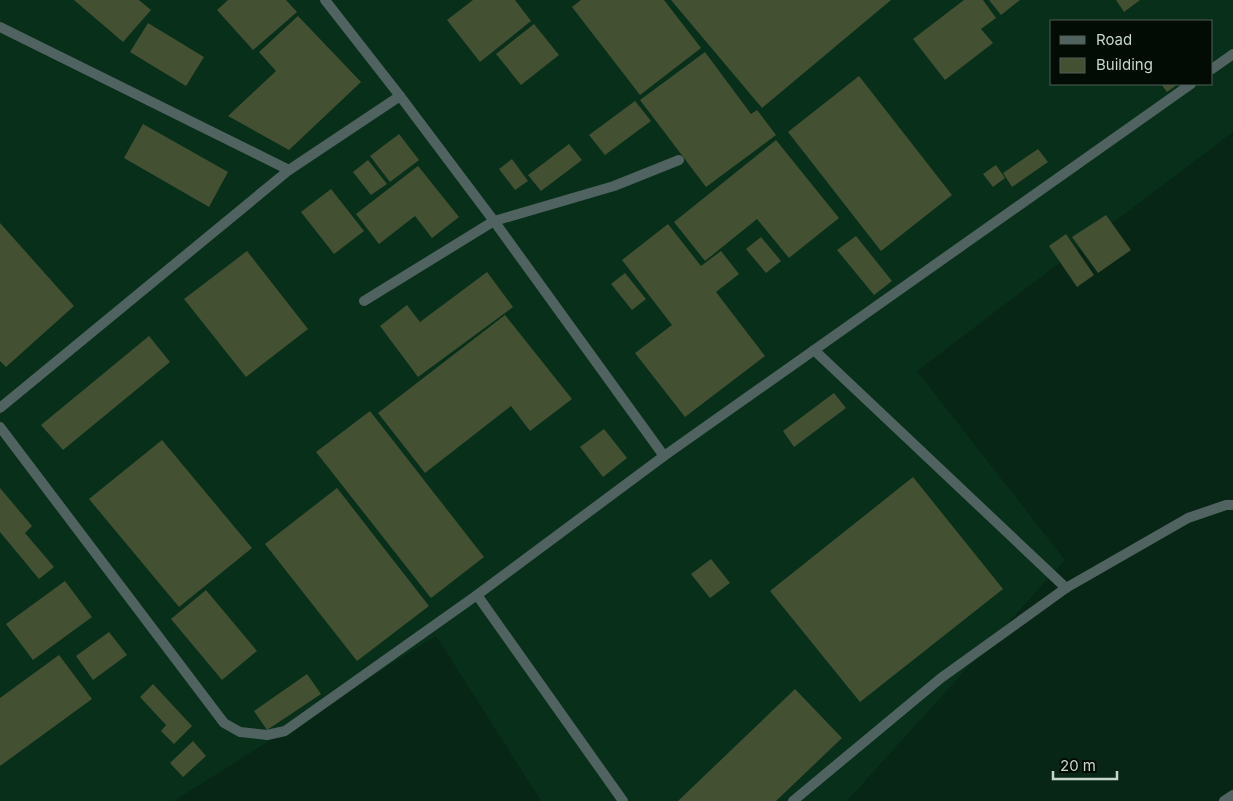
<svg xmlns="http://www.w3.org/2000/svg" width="1233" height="801" font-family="Inter,sans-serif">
<rect width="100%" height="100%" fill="#072615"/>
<!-- built -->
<path fill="#082f1a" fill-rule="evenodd" d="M0,0H1233V132L917,371L1065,560L847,801H541L436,636L174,801H0ZM1052,21H1212V84H1052Z"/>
<!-- building -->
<g fill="#445032">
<polygon points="74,0 139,0 151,10 123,42"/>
<polygon points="228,0 286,0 297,12 253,50 217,10"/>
<polygon points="473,0 515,0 531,21 480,62 447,20"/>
<polygon points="581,0 664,0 701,48 640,95 572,7"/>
<polygon points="671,0 891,0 762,108"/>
<polygon points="964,0 983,0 996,18 981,29 993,43 945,80 913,39"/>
<polygon points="989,0 1020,0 1001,15"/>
<polygon points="1116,0 1140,0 1124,12"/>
<polygon points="298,16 361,82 289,150 228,116 276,71 259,52"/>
<polygon points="148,23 204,57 186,86 130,52"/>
<polygon points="534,24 559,55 521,85 496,54"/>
<polygon points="705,52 751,114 757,110 776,135 706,187 640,100"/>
<polygon points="859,76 952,195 881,251 788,132"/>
<polygon points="1161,84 1178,84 1167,92"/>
<polygon points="635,101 651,121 605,155 589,135"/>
<polygon points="143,124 228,172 209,207 124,158"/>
<polygon points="399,134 419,160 390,182 370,156"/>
<polygon points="776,140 839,218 789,258 757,219 705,261 674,222"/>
<polygon points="569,144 582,160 541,191 528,175"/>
<polygon points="1038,149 1048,162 1012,187 1003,173"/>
<polygon points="512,159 528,181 515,190 499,169"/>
<polygon points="368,160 387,184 371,195 353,172"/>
<polygon points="996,165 1005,178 993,187 983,174"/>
<polygon points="418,166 459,217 432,238 415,216 379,244 356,214"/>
<polygon points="331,189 364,231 334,254 301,212"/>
<polygon points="1106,215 1131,250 1098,273 1072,237"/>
<polygon points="0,223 74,306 6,367 0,361"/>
<polygon points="668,224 701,266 721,251 739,274 716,292 765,356 685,417 635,353 672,325 622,260"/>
<polygon points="1066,234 1094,275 1077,287 1049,246"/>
<polygon points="856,236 892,281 874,295 837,250"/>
<polygon points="761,237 781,261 766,273 746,249"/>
<polygon points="247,251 308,329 246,377 184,299"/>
<polygon points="487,272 513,307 418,377 380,326 407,305 420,322"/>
<polygon points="625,273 646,299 632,310 611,284"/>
<polygon points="505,315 572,399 530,431 511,406 425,473 378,413"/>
<polygon points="149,336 170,362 63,450 41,425"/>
<polygon points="834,393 846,408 794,447 783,431"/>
<polygon points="370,411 484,557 431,598 316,452"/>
<polygon points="604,429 627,458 603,477 580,447"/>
<polygon points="162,440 252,548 179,607 89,499"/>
<polygon points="913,477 1003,589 860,702 770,591"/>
<polygon points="0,488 32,526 25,533 54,567 39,579 0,532"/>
<polygon points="337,488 429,606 357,661 265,544"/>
<polygon points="711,559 730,583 710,598 691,574"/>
<polygon points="65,581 92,617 33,660 6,624"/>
<polygon points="206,590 257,651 222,680 171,619"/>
<polygon points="109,632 127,655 93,680 76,656"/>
<polygon points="59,655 92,699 0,766 0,698"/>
<polygon points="307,674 321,694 267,730 254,711"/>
<polygon points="153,684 192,726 174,744 161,731 166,725 140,697"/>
<polygon points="795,689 842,738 776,801 678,801"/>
<polygon points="193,741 206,756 183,777 170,763"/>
</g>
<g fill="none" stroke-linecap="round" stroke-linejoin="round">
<!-- lane -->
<polyline stroke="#506360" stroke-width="10" points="364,301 494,221 614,186 679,160"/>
<!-- street -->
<g stroke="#506360" stroke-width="10">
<polyline points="325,0 400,96 494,221 664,456"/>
<polyline points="0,27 289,170"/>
<polyline points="1212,69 1233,54"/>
<polyline points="814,350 1066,588"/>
<polyline points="0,408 289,170 400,96"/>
<polyline points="0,427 224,723 240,732 267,735 285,731 477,595 664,456 1191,84"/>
<polyline points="477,595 623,801"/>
<polyline points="793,801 941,678 1066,588 1188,518 1226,505 1233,505"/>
<polyline points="1224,801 1233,795"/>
</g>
</g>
<!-- legend -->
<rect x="1050" y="20" width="162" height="65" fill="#020c05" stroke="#505d54"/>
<rect x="1060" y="36" width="25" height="8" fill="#506360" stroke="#505d54"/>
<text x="1096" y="45" font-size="15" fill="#c6d7cb">Road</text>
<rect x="1060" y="58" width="25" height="15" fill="#445032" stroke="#505d54"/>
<text x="1096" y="70" font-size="15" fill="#c6d7cb">Building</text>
<!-- scale -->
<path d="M1053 771v8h64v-8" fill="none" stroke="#c6d7cb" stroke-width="2.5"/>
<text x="1060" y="771" font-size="15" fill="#c6d7cb" stroke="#020c05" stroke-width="4" paint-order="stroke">20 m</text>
</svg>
